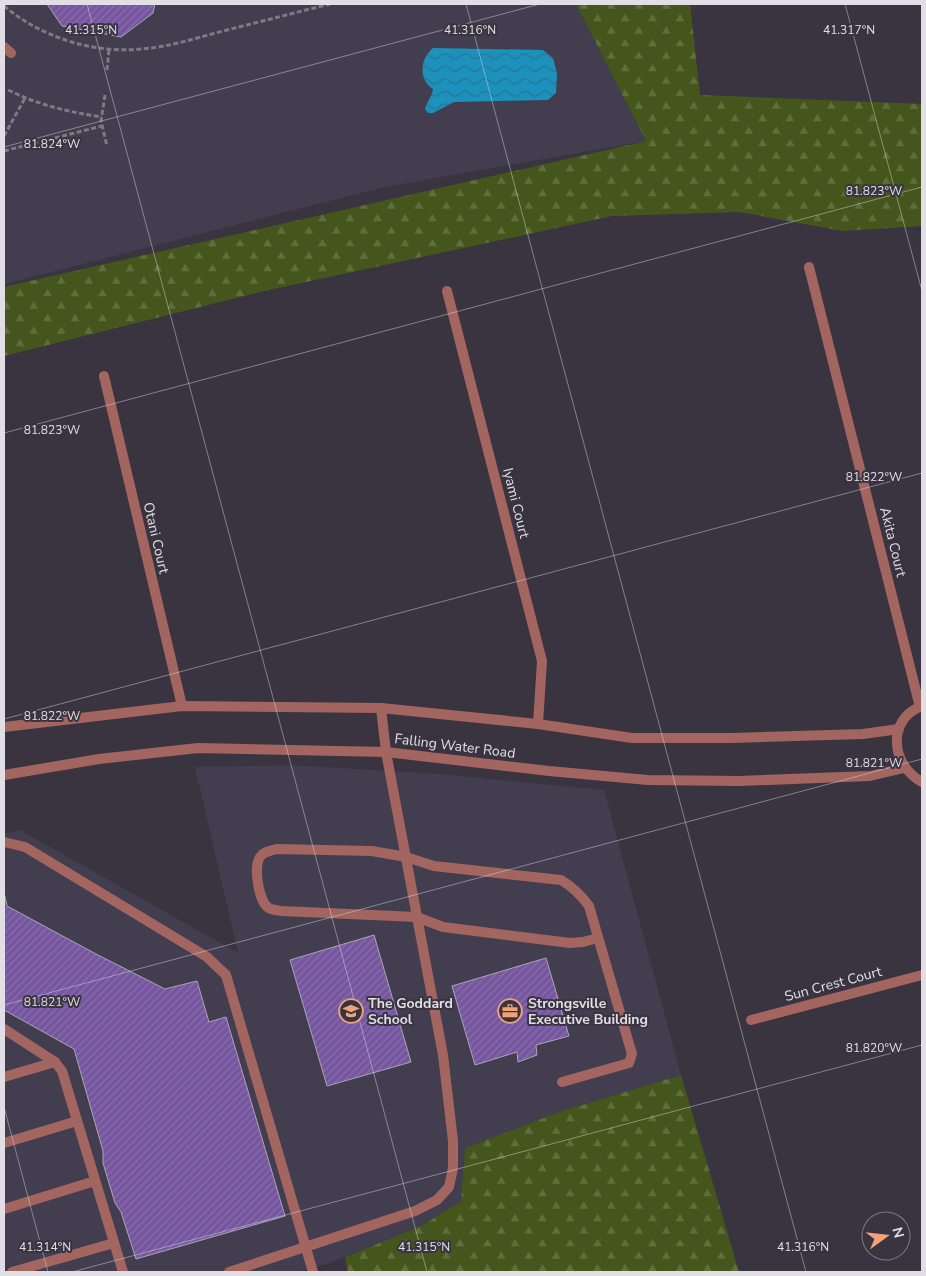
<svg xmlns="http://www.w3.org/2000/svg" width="926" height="1276" font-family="'Nunito Sans',sans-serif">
<defs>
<pattern id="forest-firs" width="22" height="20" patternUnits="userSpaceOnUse" patternTransform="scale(1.25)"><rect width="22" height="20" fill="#44561c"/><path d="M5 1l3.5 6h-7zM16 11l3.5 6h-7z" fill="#5f6e3d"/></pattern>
<pattern id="water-waves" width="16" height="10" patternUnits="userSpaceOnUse" patternTransform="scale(1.25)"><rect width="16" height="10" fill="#1b91bc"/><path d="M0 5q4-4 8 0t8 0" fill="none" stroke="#297692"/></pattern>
<pattern id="building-hatch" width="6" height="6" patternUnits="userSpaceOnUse" patternTransform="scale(1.25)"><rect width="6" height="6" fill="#75569f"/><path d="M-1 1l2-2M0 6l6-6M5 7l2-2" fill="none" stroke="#886eac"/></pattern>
</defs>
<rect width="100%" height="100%" fill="#393440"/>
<!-- commercial -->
<g fill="#423e4f">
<polygon points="4,4 576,4 646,141 385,187 4,284"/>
<polygon points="291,765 439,774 604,790 681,1075 562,1111 465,1148 461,1201 421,1226 329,1263 297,1272 4,1272 4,834 20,830 238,953 195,767"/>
</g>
<!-- forest -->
<g fill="url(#forest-firs)">
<polygon points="576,4 690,4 700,95 922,104 922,226 842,231 739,212 612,216 264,291 4,356 4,287 646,141"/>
<polygon points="681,1075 739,1272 348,1272 345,1257 421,1226 461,1201 465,1148 562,1111"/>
</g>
<!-- water -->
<path fill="url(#water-waves)" d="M433,48L543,50L553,58L557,73L556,93L548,100L454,102L433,113H428L425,109C427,101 432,97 433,89C418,79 420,59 433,48Z"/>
<!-- building -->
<g fill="url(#building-hatch)" stroke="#aba5b5">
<polygon points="47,4 155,4 153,13 121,37 62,26"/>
<polygon points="4,892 7,906 96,954 165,989 197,981 209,1022 226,1017 285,1216 136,1259 121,1212 115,1203 103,1163 103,1151 74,1049 4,1010"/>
<polygon points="374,935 411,1062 327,1086 290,960"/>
<polygon points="546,958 569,1036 536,1045 537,1055 518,1062 517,1052 475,1065 452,986"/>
</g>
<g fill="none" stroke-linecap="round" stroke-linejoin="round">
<!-- path -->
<g stroke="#7e7a84" stroke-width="3" stroke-dasharray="5 2.5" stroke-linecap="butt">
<path d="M4,6C41,37 93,54 142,49C169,47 196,38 223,31C259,22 294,13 330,4"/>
<polyline points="107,70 109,49"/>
<path d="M8,90C39,105 68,112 102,117"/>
<polyline points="105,95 101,121 107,146"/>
<polyline points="4,136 25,98"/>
<polyline points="4,151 102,126"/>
</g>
<!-- lane -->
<g stroke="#a26560" stroke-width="10">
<polyline points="4,47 11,53"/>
<polyline points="4,842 25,847 207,957 226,975 313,1272"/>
<polyline points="4,1029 55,1062 62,1071 123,1272"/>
<polyline points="4,1077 55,1062"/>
<path d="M562,1082L629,1063L632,1054L589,906C581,895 573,887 561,880L434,866L406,857L372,851L277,849C270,851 264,851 260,857C253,867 259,903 269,908C272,910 277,910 281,911L417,917L443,927L570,943L583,942L598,938"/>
<polyline points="4,1143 77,1121"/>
<polyline points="4,1209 95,1181"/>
<polyline points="12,1272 114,1243"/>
<polyline points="229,1272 415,1211 437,1200 449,1187 453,1168 453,1141 443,1055 386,752 381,708"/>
</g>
<!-- street -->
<g stroke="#a26560" stroke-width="10">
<polyline points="809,267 920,707"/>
<polyline points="447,291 542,661 538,724"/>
<polyline points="104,376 182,706"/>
<path d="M922,706C886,719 891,766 922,782"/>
<polyline points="4,727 182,706 381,708 538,724 632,738 733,738 863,734 899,729"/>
<polyline points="4,775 99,759 198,748 386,752 549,771 648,780 739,781 870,776 904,768"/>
<polyline points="751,1020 922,975"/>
</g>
</g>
<!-- ticks -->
<path fill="none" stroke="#e1dee6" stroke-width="1" stroke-opacity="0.45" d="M87,4L427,1272M466,4L806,1272M845,4L922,291M4,147L540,4M4,433L922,187M4,719L922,473M4,1005L922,759M4,1107L48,1272M72,1272L922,1045"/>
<!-- icons -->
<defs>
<g id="school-ring" transform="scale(1.25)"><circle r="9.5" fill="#393440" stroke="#f0a279" stroke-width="1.5"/><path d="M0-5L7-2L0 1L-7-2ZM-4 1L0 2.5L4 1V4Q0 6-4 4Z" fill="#f0a279"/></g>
<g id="office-ring" transform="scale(1.25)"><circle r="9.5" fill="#393440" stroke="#f0a279" stroke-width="1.5"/><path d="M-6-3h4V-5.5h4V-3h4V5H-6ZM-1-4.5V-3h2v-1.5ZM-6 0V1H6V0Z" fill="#f0a279"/></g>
</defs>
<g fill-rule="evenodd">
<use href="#school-ring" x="351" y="1011"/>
<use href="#office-ring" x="510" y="1011"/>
</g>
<g text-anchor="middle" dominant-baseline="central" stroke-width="4" stroke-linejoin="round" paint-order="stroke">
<!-- street labels -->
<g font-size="14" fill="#e1dee6" stroke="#393440">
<text transform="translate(516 503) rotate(76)">Iyami Court</text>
<text transform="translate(156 538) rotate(77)">Otani Court</text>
<text transform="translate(893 542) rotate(76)">Akita Court</text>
<text transform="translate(455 746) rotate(7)">Falling Water Road</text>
<text transform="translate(833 984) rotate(-15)">Sun Crest Court</text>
</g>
<!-- poi labels -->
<g font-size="14" font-weight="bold" fill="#e1dee6" stroke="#393440" text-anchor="start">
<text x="368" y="1003">The Goddard<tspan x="368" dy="16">School</tspan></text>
<text x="528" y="1003">Strongsville<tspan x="528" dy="16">Executive Building</tspan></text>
</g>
</g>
<g font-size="12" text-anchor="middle" fill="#e1dee6" stroke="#393440" stroke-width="4" stroke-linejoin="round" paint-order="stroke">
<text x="849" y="34">41.317°N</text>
<text x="91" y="34">41.315°N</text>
<text x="470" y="34">41.316°N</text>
<text x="52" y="148">81.824°W</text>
<text x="874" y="195">81.823°W</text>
<text x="52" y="434">81.823°W</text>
<text x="874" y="481">81.822°W</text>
<text x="52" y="720">81.822°W</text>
<text x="874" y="767">81.821°W</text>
<text x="52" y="1006">81.821°W</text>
<text x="874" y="1052">81.820°W</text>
<text x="45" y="1251">41.314°N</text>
<text x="424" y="1251">41.315°N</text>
<text x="803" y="1251">41.316°N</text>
</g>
<!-- border -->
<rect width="926" height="1276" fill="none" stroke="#e1dee6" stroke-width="10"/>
<!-- north arrow -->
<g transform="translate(886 1236) rotate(75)"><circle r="24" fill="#393440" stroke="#7c7882"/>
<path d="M0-4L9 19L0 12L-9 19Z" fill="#f0a279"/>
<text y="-8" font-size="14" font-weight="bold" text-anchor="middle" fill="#e1dee6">N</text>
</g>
</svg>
